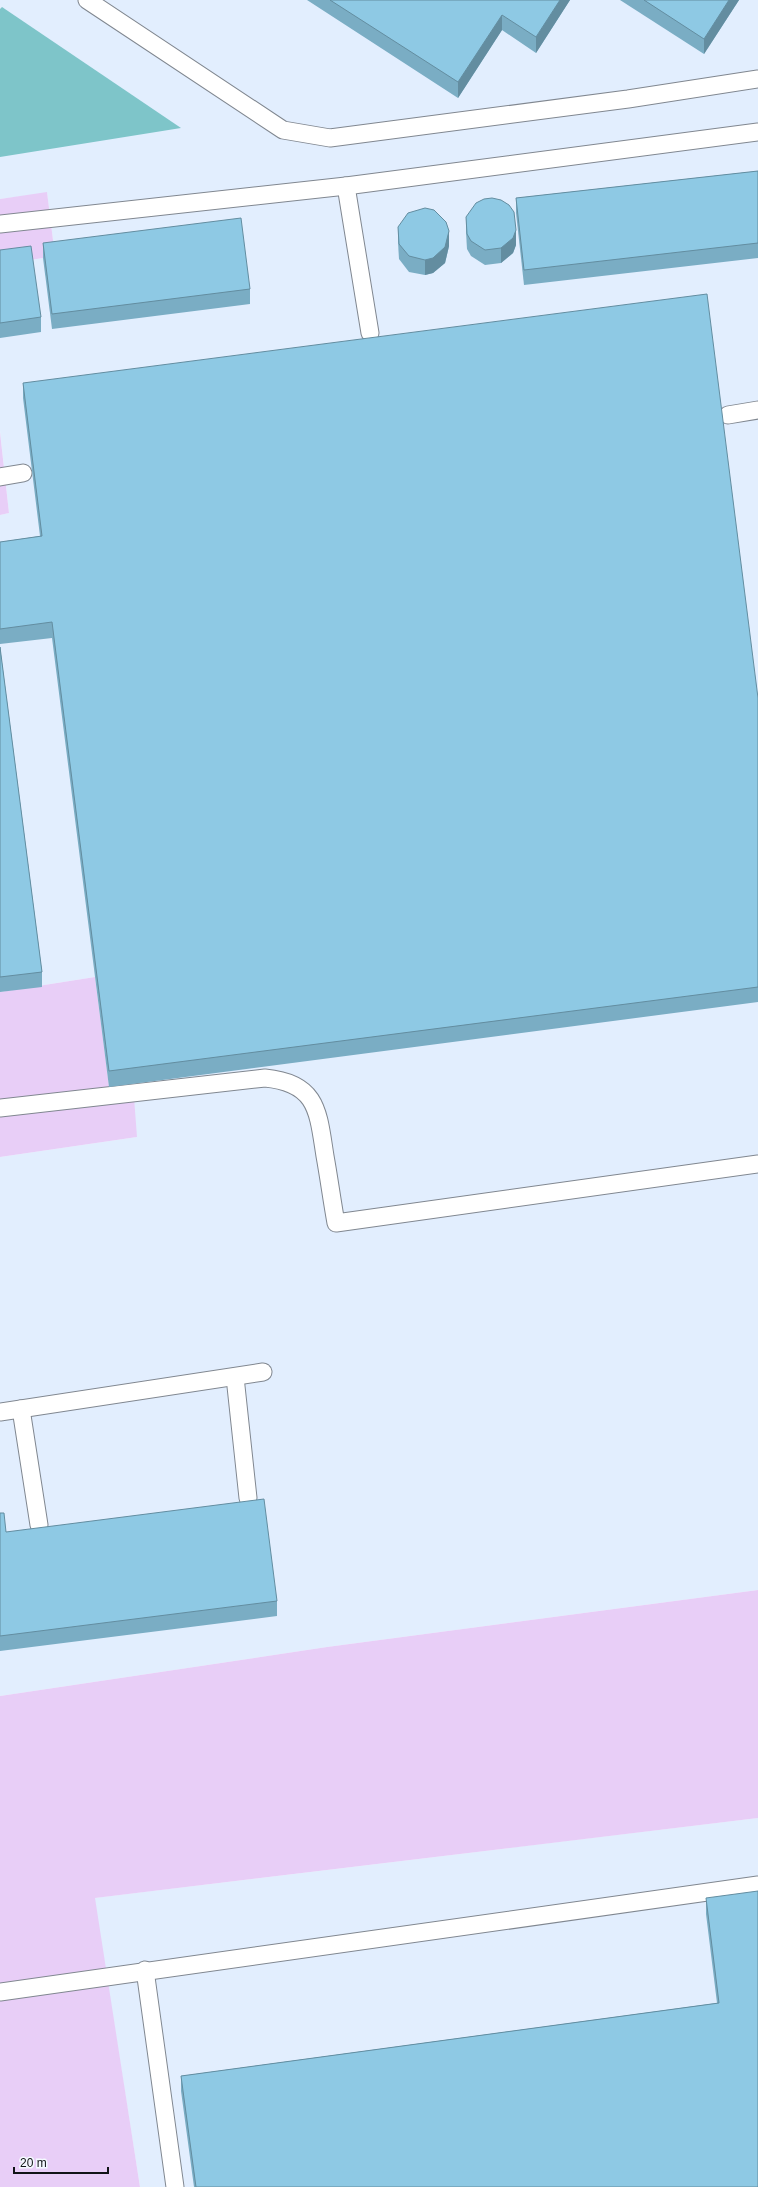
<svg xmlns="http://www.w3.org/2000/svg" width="758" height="2187" font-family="Arial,sans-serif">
<rect width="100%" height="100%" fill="#f4f9ff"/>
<!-- built -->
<g fill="#e2eefe">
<polygon points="0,0 758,0 758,1590 327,1647 0,1696 0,1157 137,1137 109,1087 95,977 0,992 0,515 9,513 0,431 0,265 55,256 47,193 0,199"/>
<polygon points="758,1818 758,2187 140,2187 94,1898"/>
</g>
<!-- green -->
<g fill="#e8cef7">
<polygon points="47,192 55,256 0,265 0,199"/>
<polygon points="0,432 9,513 0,515"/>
<polygon points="95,977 109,1086 133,1084 137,1137 0,1157 0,992"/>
<polygon points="758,1590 758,1818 95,1898 140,2187 0,2187 0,1696 327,1647"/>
</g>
<!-- water -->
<polygon fill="#7ec5c9" points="2,7 181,128 0,157 0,9"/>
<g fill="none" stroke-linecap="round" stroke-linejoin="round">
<!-- lane casing -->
<g stroke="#808790" stroke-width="19">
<g id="lane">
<polyline points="87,0 283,130 330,138 628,99 758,79"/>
<polyline points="346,186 370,333"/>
<polyline points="0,224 346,186 758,132"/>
<polyline points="728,415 758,410"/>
<polyline points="0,477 23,473"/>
<path d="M0,1108L265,1078C318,1083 318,1112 325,1156C329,1178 332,1201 336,1223L758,1164"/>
<polyline points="235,1377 248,1498"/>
<polyline points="21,1409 39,1525"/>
<polyline points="0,1412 263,1372"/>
<polyline points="145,1970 175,2187"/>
<polyline points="0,1992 758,1885"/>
</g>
</g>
<!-- lane -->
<use href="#lane" stroke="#fff" stroke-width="17"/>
</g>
<!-- wall -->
<g fill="#7aadc4">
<polygon points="307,0 570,0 536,53 502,30 458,98"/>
<polygon points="620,0 739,0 704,54"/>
<polygon points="758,171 758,258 524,285 516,213 516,198"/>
<polygon points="466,217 516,245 513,253 501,263 485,265 471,256 467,249 466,232"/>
<polygon points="398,227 449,246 445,263 433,273 425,275 409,272 399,259 398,242"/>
<polygon points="43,243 250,289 250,304 52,329 43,258"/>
<polygon points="0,250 41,317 41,332 0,338"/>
<polygon points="23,383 758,698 758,1002 109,1087 52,638 0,644 0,542 40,536 23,398"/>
<polygon points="0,647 42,972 42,987 0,992"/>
<polygon points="0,1513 6,1532 277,1601 277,1616 0,1651"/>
<polygon points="706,1898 758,2187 194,2187 181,2091 181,2076 717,2003 706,1914"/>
</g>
<!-- shaded-wall -->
<g fill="#638da0">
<polygon points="560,0 570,0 536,53 536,37"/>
<polygon points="729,0 739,0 704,54 704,39"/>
<polygon points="502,15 502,30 458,98 458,82"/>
<polygon points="516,230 516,245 513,253 501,263 501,248"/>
<polygon points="449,231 449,246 445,263 433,273 425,275 425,260"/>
</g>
<!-- building -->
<g fill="#8ec9e4" stroke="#638da0">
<polygon points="330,0 560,0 536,37 502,15 458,82"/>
<polygon points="644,0 729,0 704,39"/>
<polygon points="758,171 758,243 524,270 516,198"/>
<polygon points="492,198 501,200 509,205 514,212 516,230 513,238 501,248 485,250 471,241 467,234 466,217 476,203 484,199"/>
<polygon points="425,208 434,210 446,222 449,231 445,247 433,258 425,260 409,256 399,244 398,227 408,213"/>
<polygon points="241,218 250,289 52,314 43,243"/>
<polygon points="31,246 41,317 0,323 0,250"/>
<polygon points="707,294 758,698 758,987 109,1071 52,622 0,629 0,542 42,536 23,383"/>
<polygon points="0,647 42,972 0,977"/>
<polygon points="264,1499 277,1601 0,1636 0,1513 4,1513 6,1532"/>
<polygon points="758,1891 758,2187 196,2187 181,2076 719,2003 706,1898"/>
</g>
<!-- scale -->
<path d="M14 2167v6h94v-6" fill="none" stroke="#111417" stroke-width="2"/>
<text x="20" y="2167" font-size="12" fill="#111417" stroke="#f4f9ff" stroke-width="3" paint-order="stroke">20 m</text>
</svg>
